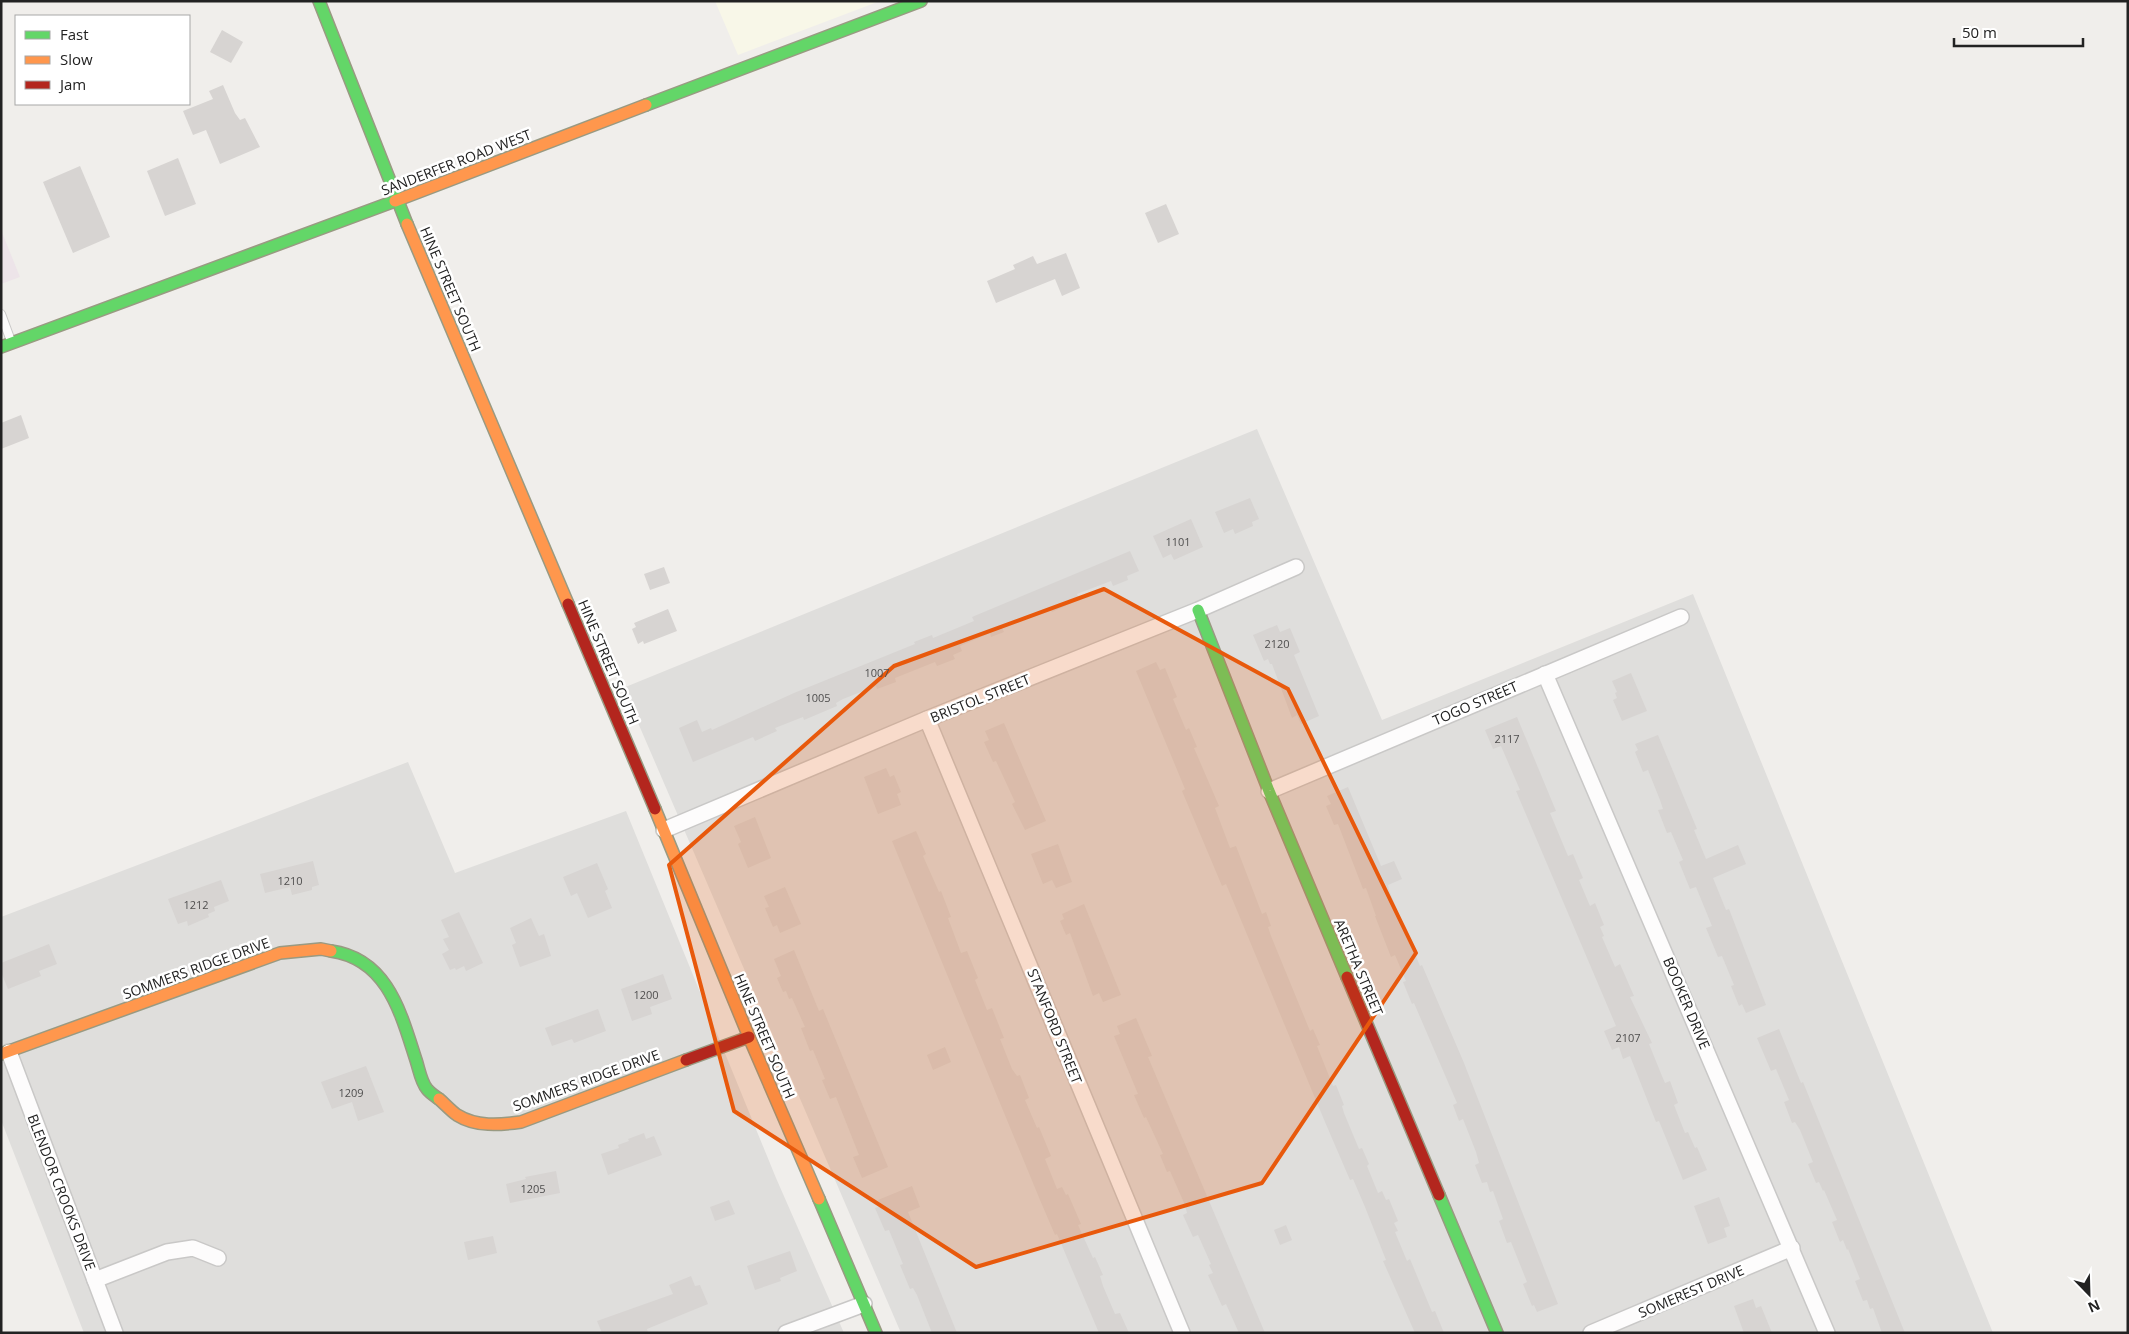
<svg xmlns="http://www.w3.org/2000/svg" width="2129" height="1334" font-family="'Open Sans',sans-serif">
<rect width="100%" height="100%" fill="#f0eeeb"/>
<!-- residential -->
<g fill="#dfdedc">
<polygon points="1257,429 1382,720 1693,594 1993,1333 901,1333 623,688"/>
<polygon points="408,762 455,873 626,811 776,1178 844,1333 84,1333 1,1120 1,917"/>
</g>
<!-- industrial -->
<polygon fill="#ede4e9" points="1,230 20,277 1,284"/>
<!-- education -->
<polygon fill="#f8f7e8" points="715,1 880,1 738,55"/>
<!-- building -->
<g fill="#d7d4d2">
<polygon points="222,30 243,42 231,63 210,52"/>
<polygon points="223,85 235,113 240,120 245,118 260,147 220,164 206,130 193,135 183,111 213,99 209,91"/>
<polygon points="178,158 196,204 165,216 147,171"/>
<polygon points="80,166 110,237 73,253 43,182"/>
<polygon points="1166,204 1179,234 1158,243 1145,213"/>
<polygon points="1066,253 1080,288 1062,296 1055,279 996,303 987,281 1015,269 1013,265 1033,256 1037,264"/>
<polygon points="21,415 29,438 1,449 1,423"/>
<polygon points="1250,498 1259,519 1252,522 1253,526 1235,534 1233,529 1224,533 1215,512"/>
<polygon points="1191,519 1203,547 1174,560 1171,554 1163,558 1153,536"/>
<polygon points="1130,551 1139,571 1127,576 1128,580 1113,586 1111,581 1077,594 1078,597 1071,600 1072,603 1052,612 1050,608 1017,622 1002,628 1004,632 991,637 990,633 960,646 962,651 953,655 955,659 937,666 935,662 895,678 896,682 877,689 876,686 843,699 836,703 837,706 804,720 803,717 775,728 777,731 755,741 753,737 693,762 679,728 697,720 702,732 711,728 712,730 794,693 915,644 914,642 932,635 933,638 974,621 972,617"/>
<polygon points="664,567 670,583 650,590 644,574"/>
<polygon points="668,609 677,631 644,644 643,641 638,644 632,629 636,627 634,623"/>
<polygon points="1277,625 1280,632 1290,628 1300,652 1294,655 1319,716 1301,724 1297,715 1292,718 1272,664 1270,664 1268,659 1264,661 1253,635"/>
<polygon points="1156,662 1160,670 1165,668 1177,697 1173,699 1186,730 1189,728 1197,747 1194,748 1219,806 1215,808 1230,848 1236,846 1262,914 1266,912 1271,926 1268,927 1271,936 1310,1031 1313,1029 1320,1045 1317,1046 1333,1086 1336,1085 1344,1105 1342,1106 1344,1113 1359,1149 1362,1148 1369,1164 1367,1166 1378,1193 1382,1191 1386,1200 1389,1199 1398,1221 1394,1223 1398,1231 1395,1232 1407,1261 1410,1259 1432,1312 1435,1311 1444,1333 1415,1333 1383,1261 1386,1260 1365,1207 1353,1179 1350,1180 1325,1122 1226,884 1222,886 1182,791 1185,789 1136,671"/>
<polygon points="1631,673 1647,711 1622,721 1613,700 1617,698 1615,693 1617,692 1612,681"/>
<polygon points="1517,717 1556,811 1550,813 1568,856 1573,854 1583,878 1579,880 1590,906 1595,903 1604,925 1600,927 1604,936 1602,937 1615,967 1620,964 1634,996 1630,997 1652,1043 1649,1044 1662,1076 1665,1083 1670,1081 1678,1103 1674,1105 1685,1133 1688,1132 1695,1148 1697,1147 1707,1170 1683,1180 1659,1121 1656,1122 1630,1056 1623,1059 1619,1047 1612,1050 1604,1031 1616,1026 1516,791 1520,790 1501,746 1493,749 1485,730"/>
<polygon points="1004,723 1046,821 1025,830 1012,804 1015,802 996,761 993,762 984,742 989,740 985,731"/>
<polygon points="1658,735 1697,829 1694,830 1706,859 1738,845 1746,864 1713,878 1726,910 1729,909 1766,1005 1746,1013 1742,1004 1739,1006 1731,986 1734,985 1722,956 1718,957 1706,928 1712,926 1696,887 1690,889 1679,862 1683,860 1671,832 1667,833 1658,810 1663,809 1660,800 1648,770 1643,772 1635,752 1638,750 1635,744"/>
<polygon points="886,768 890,777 894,775 901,792 897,794 901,805 878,814 864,777"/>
<polygon points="1348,787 1381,866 1394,861 1402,879 1388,885 1389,890 1420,966 1422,965 1464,1063 1558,1304 1537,1312 1534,1305 1532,1306 1523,1284 1527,1282 1511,1242 1507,1243 1499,1221 1503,1219 1493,1191 1490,1192 1487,1182 1482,1183 1475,1165 1479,1163 1476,1152 1463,1119 1459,1121 1453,1105 1457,1103 1414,1003 1412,1004 1403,982 1406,981 1395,955 1391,957 1375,916 1376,916 1366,888 1363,889 1338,824 1334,825 1326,806 1331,804 1327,796"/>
<polygon points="755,817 771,858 748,868 738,844 741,842 734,826"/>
<polygon points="916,831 926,854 923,856 939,892 941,891 951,917 948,918 961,953 967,951 978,978 975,980 987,1010 992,1008 1004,1038 1000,1039 1012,1069 1017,1076 1020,1075 1029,1098 1025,1100 1037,1128 1039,1127 1051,1156 1045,1159 1057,1189 1062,1187 1066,1195 1068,1194 1081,1224 1078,1225 1093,1258 1095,1257 1103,1275 1100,1276 1103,1286 1115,1314 1120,1313 1129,1333 1099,1333 1057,1234 1055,1235 1040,1200 892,841"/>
<polygon points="1058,844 1072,882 1056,888 1052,880 1043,884 1031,854"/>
<polygon points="313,861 319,885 312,887 312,890 292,895 290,887 265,893 260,874"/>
<polygon points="597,863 608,889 605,891 612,908 588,918 577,893 571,896 563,877"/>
<polygon points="221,880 229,901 214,907 215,911 208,914 209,917 188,926 187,921 178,924 168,899"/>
<polygon points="785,887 801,924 780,933 777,925 773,927 765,908 769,907 764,896"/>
<polygon points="1084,904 1121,995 1103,1002 1099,993 1093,996 1070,933 1066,935 1060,921 1064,919 1062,914"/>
<polygon points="459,912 483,963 466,971 464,966 456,970 455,968 450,970 442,954 449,950 443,939 449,937 441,920"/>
<polygon points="531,918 539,936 544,934 551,956 520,967 512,945 516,943 510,928"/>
<polygon points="49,944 57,964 39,971 41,976 8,989 1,972 1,963"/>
<polygon points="794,950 819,1011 823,1009 888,1167 862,1178 853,1157 859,1155 836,1097 830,1099 822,1080 825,1079 813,1050 810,1051 801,1028 805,1027 792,998 789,999 786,991 783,992 777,978 781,976 774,959"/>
<polygon points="663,974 672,999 650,1007 652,1014 632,1021 621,989"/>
<polygon points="598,1009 606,1031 574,1043 572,1039 552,1046 545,1028"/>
<polygon points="1136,1018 1152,1056 1148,1057 1265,1333 1239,1333 1226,1304 1222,1306 1208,1275 1213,1273 1209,1265 1211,1264 1198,1235 1193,1237 1183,1215 1187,1213 1185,1205 1170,1171 1167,1172 1160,1155 1163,1154 1146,1117 1144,1118 1134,1095 1138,1094 1114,1036 1120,1034 1117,1026"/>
<polygon points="1779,1029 1801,1083 1803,1082 1905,1333 1882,1333 1873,1308 1870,1309 1867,1300 1863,1301 1855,1281 1860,1279 1848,1249 1847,1250 1843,1240 1840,1242 1832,1222 1837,1220 1824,1190 1823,1191 1819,1182 1816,1183 1808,1164 1813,1162 1800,1130 1795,1122 1792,1123 1784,1102 1789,1100 1776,1069 1771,1071 1757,1038"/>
<polygon points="945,1047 951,1062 933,1070 927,1055"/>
<polygon points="366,1066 384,1112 358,1121 352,1102 332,1109 321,1082"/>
<polygon points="644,1133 646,1139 654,1136 662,1155 608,1175 601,1154 619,1148 618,1145 629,1141 628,1139"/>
<polygon points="556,1171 560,1193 510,1203 506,1184 526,1179 525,1177"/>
<polygon points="912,1186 920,1207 908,1212 957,1333 932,1333 917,1295 913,1288 910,1289 900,1265 903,1264 889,1230 885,1231 875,1208 880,1206 878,1200"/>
<polygon points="1719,1197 1730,1226 1724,1228 1727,1237 1708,1244 1694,1206"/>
<polygon points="729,1200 735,1214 715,1221 710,1207"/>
<polygon points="1286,1225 1292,1240 1280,1245 1274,1230"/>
<polygon points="493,1236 497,1253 468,1260 464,1242"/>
<polygon points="790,1251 797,1271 780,1278 781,1281 755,1290 747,1266"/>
<polygon points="691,1276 695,1286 700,1285 708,1304 647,1329 648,1333 602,1333 597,1321 673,1294 669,1285"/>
<polygon points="1753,1299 1756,1308 1761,1306 1772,1333 1744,1333 1734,1306"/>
</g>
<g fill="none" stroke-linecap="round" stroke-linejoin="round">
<!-- lane casing -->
<g stroke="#c9c8c7" stroke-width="10">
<polyline id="lane" points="1,314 11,341"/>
</g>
<!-- street casing -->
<g stroke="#c9c8c7" stroke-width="18">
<g id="street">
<polyline points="1545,674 1827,1333"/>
<polyline points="927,719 1182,1333"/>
<polyline points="1269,791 1681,617"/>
<polyline points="664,830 927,719 1198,610 1296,567"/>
<polyline points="9,1052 115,1333"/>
<polyline points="95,1280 167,1252 193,1248 218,1258"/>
<polyline points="786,1333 864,1304"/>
<polyline points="1591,1333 1792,1248"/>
</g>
</g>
<!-- fast casing -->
<g stroke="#999a82" stroke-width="14">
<g id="fast">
<polyline points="319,1 407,224"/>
<polyline points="646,105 921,1"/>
<polyline points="1,347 395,201"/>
<polyline points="1198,610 1269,791 1347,977"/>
<path d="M331,951C388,959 401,1014 416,1060C419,1069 421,1082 427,1089C430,1093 435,1096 439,1099"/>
<polyline points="1439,1195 1497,1333"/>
<polyline points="819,1199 876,1333"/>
</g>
</g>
<!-- slow casing -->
<g stroke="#999a82" stroke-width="14">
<g id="slow">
<polyline points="395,201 646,105"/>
<polyline points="407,224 568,604"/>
<polyline points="655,809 749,1037 819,1199"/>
<polyline points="1,1054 280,953 321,949 331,951"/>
<path d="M439,1099C445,1104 451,1111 457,1115C476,1127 500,1125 521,1122L686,1060"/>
</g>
</g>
<!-- jam casing -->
<g stroke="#999a82" stroke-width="14">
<g id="jam">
<polyline points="568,604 655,809"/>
<polyline points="1347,977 1439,1195"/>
<polyline points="686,1060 749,1037"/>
</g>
</g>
<!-- lane -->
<use href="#lane" stroke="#fdfcfc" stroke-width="8"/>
<!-- street -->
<use href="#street" stroke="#fdfcfc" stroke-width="15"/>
<!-- fast -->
<use href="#fast" stroke="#63d668" stroke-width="11"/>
<!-- slow -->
<use href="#slow" stroke="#ff974d" stroke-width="11"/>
<!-- jam -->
<use href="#jam" stroke="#b3261e" stroke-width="11"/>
</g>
<!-- marked area -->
<path fill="#e8590c" fill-opacity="0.2" stroke="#e8590c" stroke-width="4" stroke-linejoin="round" d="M1104,589L1288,689L1416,953L1262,1183L976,1267L734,1111L669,865L894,666Z"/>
<g text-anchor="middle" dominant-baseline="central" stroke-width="5" stroke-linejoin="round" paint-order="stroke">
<!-- number labels -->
<g font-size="11" fill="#4f4e4e">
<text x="1178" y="541">1101</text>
<text x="1277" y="643">2120</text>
<text x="877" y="672">1007</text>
<text x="818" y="697">1005</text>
<text x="1507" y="738">2117</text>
<text x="290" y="880">1210</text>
<text x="196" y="904">1212</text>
<text x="646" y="994">1200</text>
<text x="1628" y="1037">2107</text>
<text x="351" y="1092">1209</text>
<text x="533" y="1188">1205</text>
</g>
<!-- street labels -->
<g font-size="14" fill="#222" stroke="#fff">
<text transform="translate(456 162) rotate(-21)">SANDERFER ROAD WEST</text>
<text transform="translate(451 289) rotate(67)">HINE STREET SOUTH</text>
<text transform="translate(609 662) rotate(67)">HINE STREET SOUTH</text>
<text transform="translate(980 698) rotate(-22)">BRISTOL STREET</text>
<text transform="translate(1475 703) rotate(-23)">TOGO STREET</text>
<text transform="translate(1359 967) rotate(67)">ARETHA STREET</text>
<text transform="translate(196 968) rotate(-20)">SOMMERS RIDGE DRIVE</text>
<text transform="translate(1687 1003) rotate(67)">BOOKER DRIVE</text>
<text transform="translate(1055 1026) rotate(68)">STANFORD STREET</text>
<text transform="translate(765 1036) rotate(67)">HINE STREET SOUTH</text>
<text transform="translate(586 1080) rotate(-20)">SOMMERS RIDGE DRIVE</text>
<text transform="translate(62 1192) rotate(69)">BLENDOR CROOKS DRIVE</text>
<text transform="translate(1691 1291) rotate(-23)">SOMEREST DRIVE</text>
</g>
</g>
<!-- border -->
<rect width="2129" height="1334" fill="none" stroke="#222222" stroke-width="5"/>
<!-- legend -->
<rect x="15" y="15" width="175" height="90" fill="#ffffff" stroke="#a7a7a7"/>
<rect x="25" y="31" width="25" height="8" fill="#63d668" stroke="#a7a7a7"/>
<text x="60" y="40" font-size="15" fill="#222222">Fast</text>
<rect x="25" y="56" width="25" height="8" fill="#ff974d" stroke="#a7a7a7"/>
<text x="60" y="65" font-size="15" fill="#222222">Slow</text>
<rect x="25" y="81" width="25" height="8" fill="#b3261e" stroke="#a7a7a7"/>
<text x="60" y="90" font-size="15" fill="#222222">Jam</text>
<!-- north arrow -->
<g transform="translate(2089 1294) rotate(157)" stroke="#ffffff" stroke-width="4" paint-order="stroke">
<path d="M0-4L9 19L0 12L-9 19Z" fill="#222222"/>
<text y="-8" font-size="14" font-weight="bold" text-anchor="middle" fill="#222222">N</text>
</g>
<!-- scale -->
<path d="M1954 38v8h129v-8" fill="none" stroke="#222222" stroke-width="2.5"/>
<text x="1962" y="38" font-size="15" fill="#222222" stroke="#ffffff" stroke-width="4" paint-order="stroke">50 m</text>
</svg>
